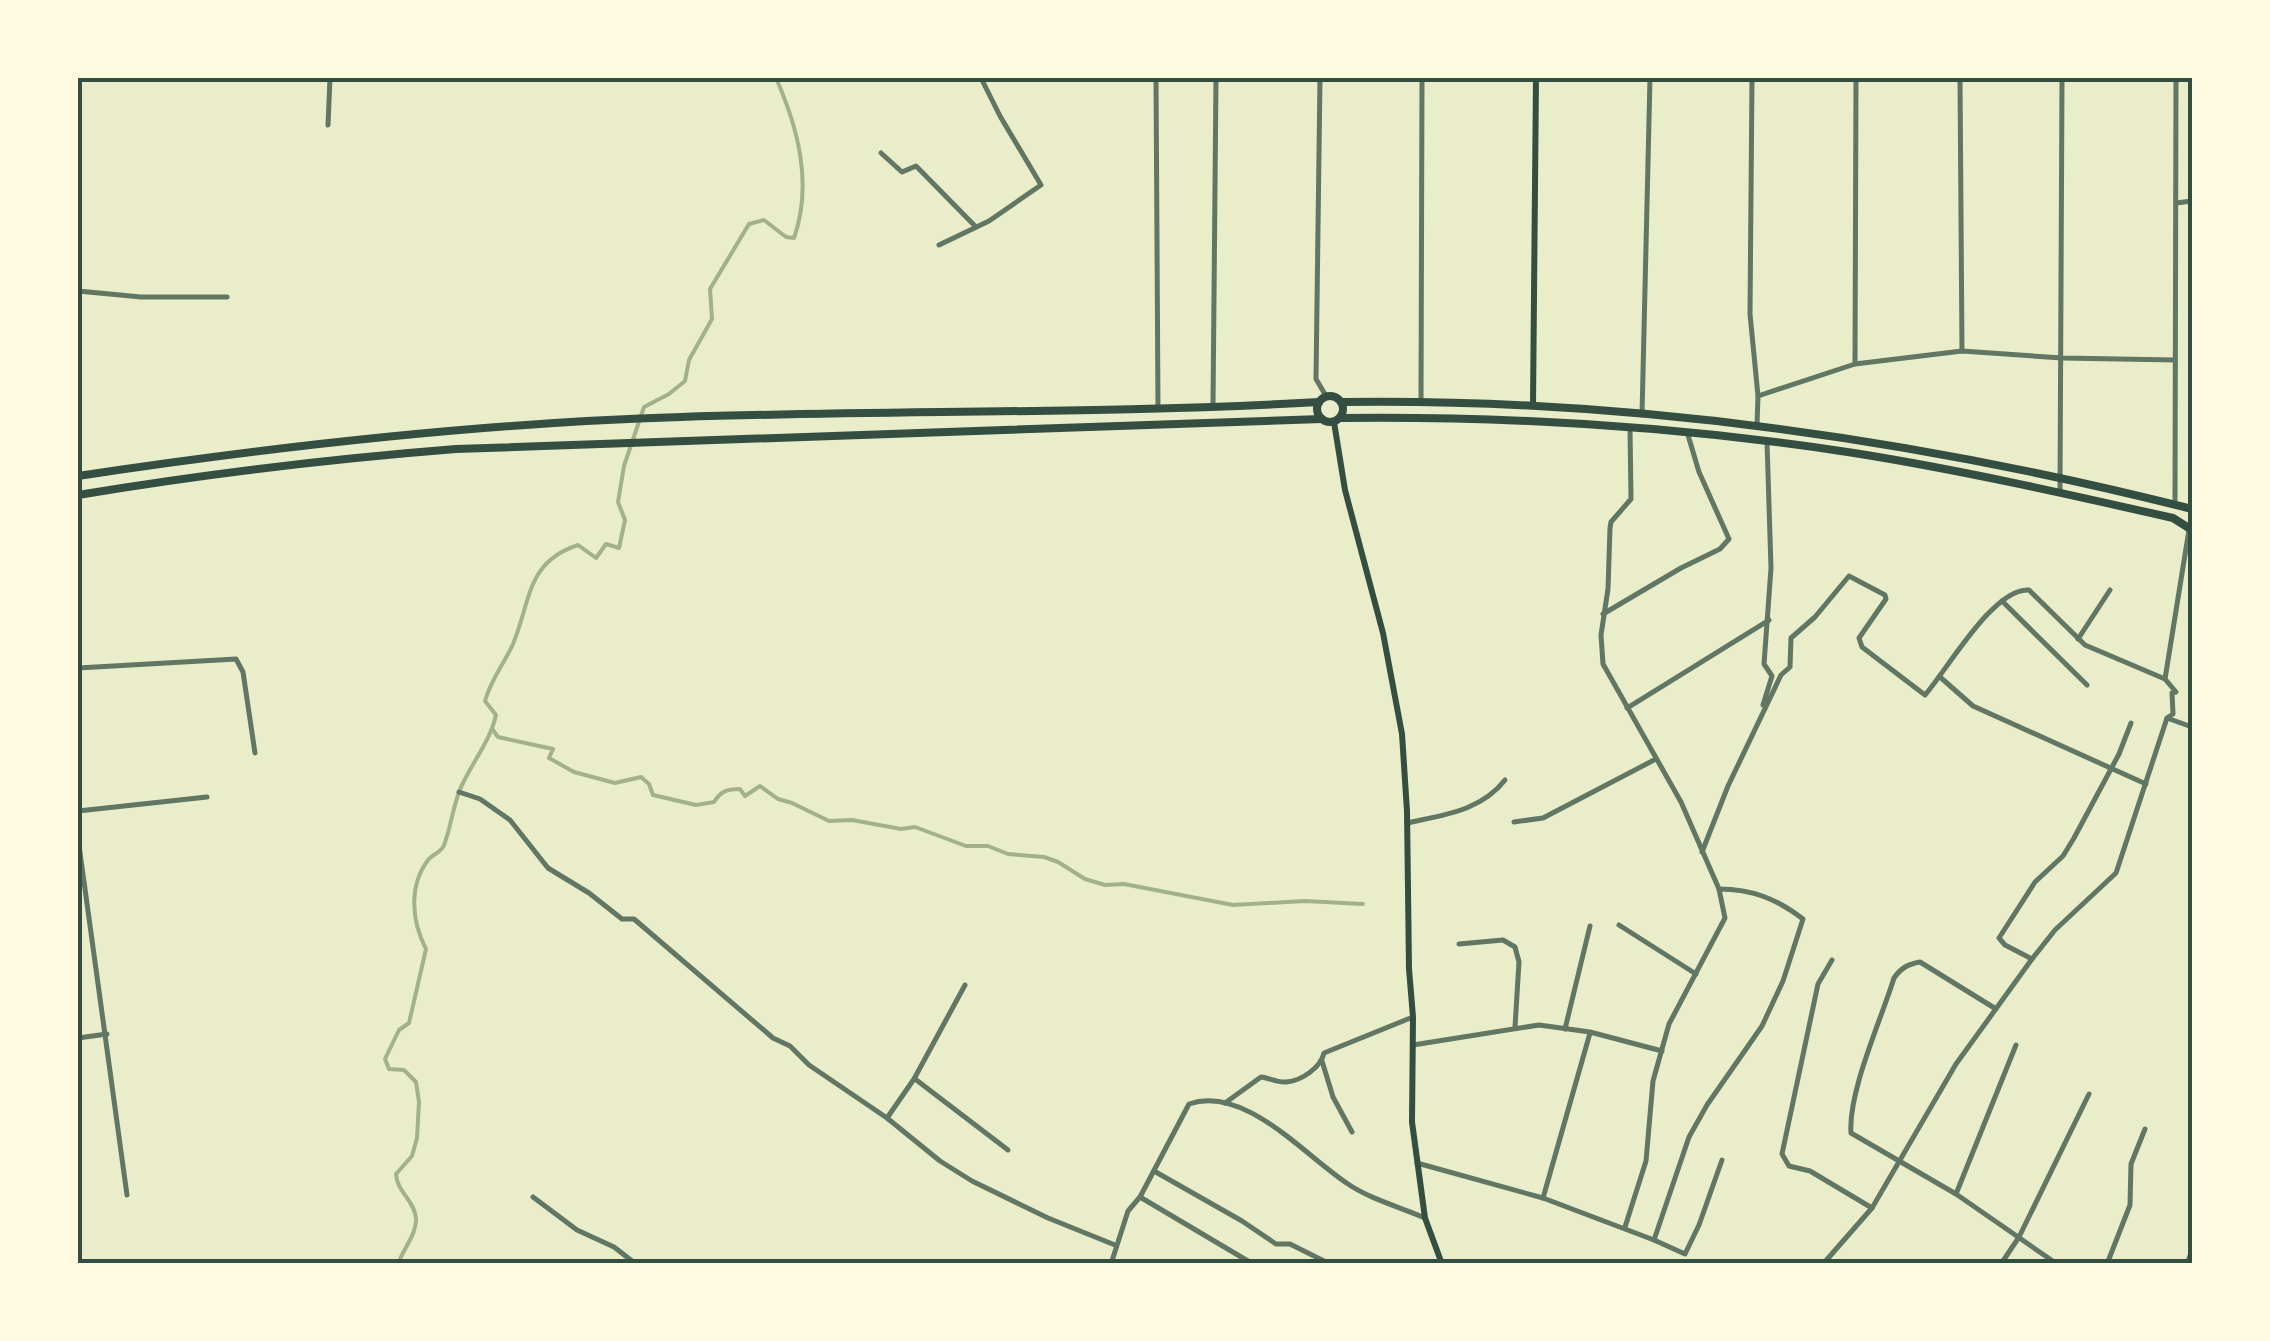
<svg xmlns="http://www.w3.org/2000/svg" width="2270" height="1341" font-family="Raleway,sans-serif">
<rect width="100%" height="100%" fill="#e9edc9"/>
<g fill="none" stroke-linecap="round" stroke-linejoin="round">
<!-- stream -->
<g stroke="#a3b18a" stroke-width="4">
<path d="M493,730L498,737L553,749L549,758L574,772L615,783L641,777L649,784L653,795L696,805L714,802C721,791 727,789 740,789L745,796L760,786L778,799L792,803L829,821L852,820L901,829L915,827L966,846H988L1008,854L1044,857L1058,862L1085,879L1105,885L1124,884L1233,905L1305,901L1363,904"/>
<path d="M398,1264C403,1249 417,1234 416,1218C414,1200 397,1192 396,1174L412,1156L417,1138L419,1102L416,1082L404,1070L389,1069L385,1059L399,1030L409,1023L426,949C412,922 408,887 428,860C433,854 442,852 444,845C450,830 453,808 459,792C469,766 490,743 496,715L485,701C491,679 504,664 513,644C531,601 526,562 578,545L596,558L606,544L619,548L625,520L618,502L624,466L644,407L669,394L685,381L689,360L712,319L710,289L749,224L764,220L786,237L794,238C813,184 798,128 776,78"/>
</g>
<!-- minor -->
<g stroke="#617663" stroke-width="5">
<polyline points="1156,78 1158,408"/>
<polyline points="1320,78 1316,379 1326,396"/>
<polyline points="1752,78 1750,314 1758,396"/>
<polyline points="1960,78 1962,351"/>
<polyline points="328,125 330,78"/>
<polyline points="881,153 902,172 916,166 976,227"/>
<polyline points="2176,203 2192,201"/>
<polyline points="939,245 989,221 1041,185 1000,116 981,78"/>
<polyline points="78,291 141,297 227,297"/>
<polyline points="1855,364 1856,78"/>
<polyline points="1421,401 1422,78"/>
<polyline points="1213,407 1216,78"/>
<polyline points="1642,415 1650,78"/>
<polyline points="1757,425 1758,396 1855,364 1962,351 2062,358 2175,360"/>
<polyline points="2060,493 2062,78"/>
<polyline points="2175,505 2176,78"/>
<polyline points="2002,601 2087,685"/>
<polyline points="1603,614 1681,568 1720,549 1729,539 1699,472 1688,435"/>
<polyline points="2078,639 2110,590"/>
<polyline points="78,668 236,659 243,672 255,753"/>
<polyline points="1940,677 1973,706 2146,784"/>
<polyline points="1763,705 1772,676 1764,664 1771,568 1767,442"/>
<polyline points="1627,708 1769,620"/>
<polyline points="2167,718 2192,727"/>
<polyline points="459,792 480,799 510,820 548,868 589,893 622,919 634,919 773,1038 790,1046 809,1065 887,1118 940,1161 972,1181 1048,1218 1115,1245"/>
<polyline points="78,811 207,797"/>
<polyline points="1514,822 1543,818 1656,759"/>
<path d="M1407,823C1443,815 1481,811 1505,780"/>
<polyline points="78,838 127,1195"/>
<path d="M1702,852L1728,786L1781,675L1790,667L1791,638L1815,617L1849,576L1885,595L1886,599L1859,638L1862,647L1925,695C1947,670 1994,587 2029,590L2085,645L2165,679"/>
<polyline points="1619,925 1696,974"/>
<polyline points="1459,944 1503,940 1515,947 1519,962 1515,1027"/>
<polyline points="2032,959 2005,945 1999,938 2035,882 2063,856 2074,838 2119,754 2131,723"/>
<polyline points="1832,960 1818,984 1782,1154 1789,1166 1810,1171 1872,1208"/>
<path d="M1996,1009L1920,962C1908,964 1901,968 1894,978C1881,1020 1848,1092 1851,1133L1956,1194L2057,1264"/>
<polyline points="1565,1029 1590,926"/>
<polyline points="78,1038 107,1034"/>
<polyline points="1413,1045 1539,1025 1590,1032 1662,1051"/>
<polyline points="1322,1061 1333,1097 1352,1132"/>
<polyline points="915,1079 1008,1150"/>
<path d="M1225,1103L1261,1077C1269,1078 1278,1083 1286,1082C1302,1081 1321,1067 1324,1053L1413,1017"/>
<polyline points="887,1118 914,1079 965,985"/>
<path d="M1417,1163L1543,1198L1654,1240L1689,1137L1707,1105L1762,1026L1783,981L1803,919C1777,899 1752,889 1719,889"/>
<polyline points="1154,1171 1242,1221 1276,1244 1290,1244 1330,1264"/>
<polyline points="1956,1194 2016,1045"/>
<polyline points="533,1197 577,1230 614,1247 636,1264"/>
<polyline points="1140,1197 1253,1264"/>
<polyline points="1543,1198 1590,1033"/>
<polyline points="1625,1227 1646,1161 1653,1081 1669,1024 1725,918 1719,889 1681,802 1603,664 1601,635 1608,589 1610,528 1611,522 1631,499 1630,429"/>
<polyline points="1654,1240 1685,1254 1699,1225 1722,1160"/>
<path d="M1111,1264L1128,1211L1140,1197L1189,1104C1245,1085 1304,1155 1348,1184C1370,1199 1400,1207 1425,1218"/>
<polyline points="1823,1264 1872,1208 1956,1064 2032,959 2055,930 2116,873 2167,718 2173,714 2172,693 2176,692 2165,679 2189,530"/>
<polyline points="2001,1264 2019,1237 2089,1094"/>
<polyline points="2107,1264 2130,1205 2131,1164 2145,1129"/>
<polyline points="2187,1264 2192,1250"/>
</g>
<!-- secondary -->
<g stroke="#344e41" stroke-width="6">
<polyline points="1533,405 1536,78"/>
<polyline points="1334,422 1345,490 1383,633 1402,734 1407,811 1409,969 1413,1017 1412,1122 1425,1218 1442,1264"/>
</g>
<!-- primary -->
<g stroke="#344e41" stroke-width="8">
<circle cx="1330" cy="409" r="13"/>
<path d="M1342,402C1629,398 1915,439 2192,509"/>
<path d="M1340,418C1511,416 1685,427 1854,453C1961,470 2067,494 2173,518L2192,530"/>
<path d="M78,476C278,446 479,423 681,417C894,410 1106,414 1319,402"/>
<path d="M78,495C204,474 329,459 456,449L1322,419"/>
</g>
</g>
<!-- border -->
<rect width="2270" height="1341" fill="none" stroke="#fefae0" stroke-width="160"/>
<rect x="80" y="80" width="2110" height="1181" fill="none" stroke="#344e41" stroke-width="4"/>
</svg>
